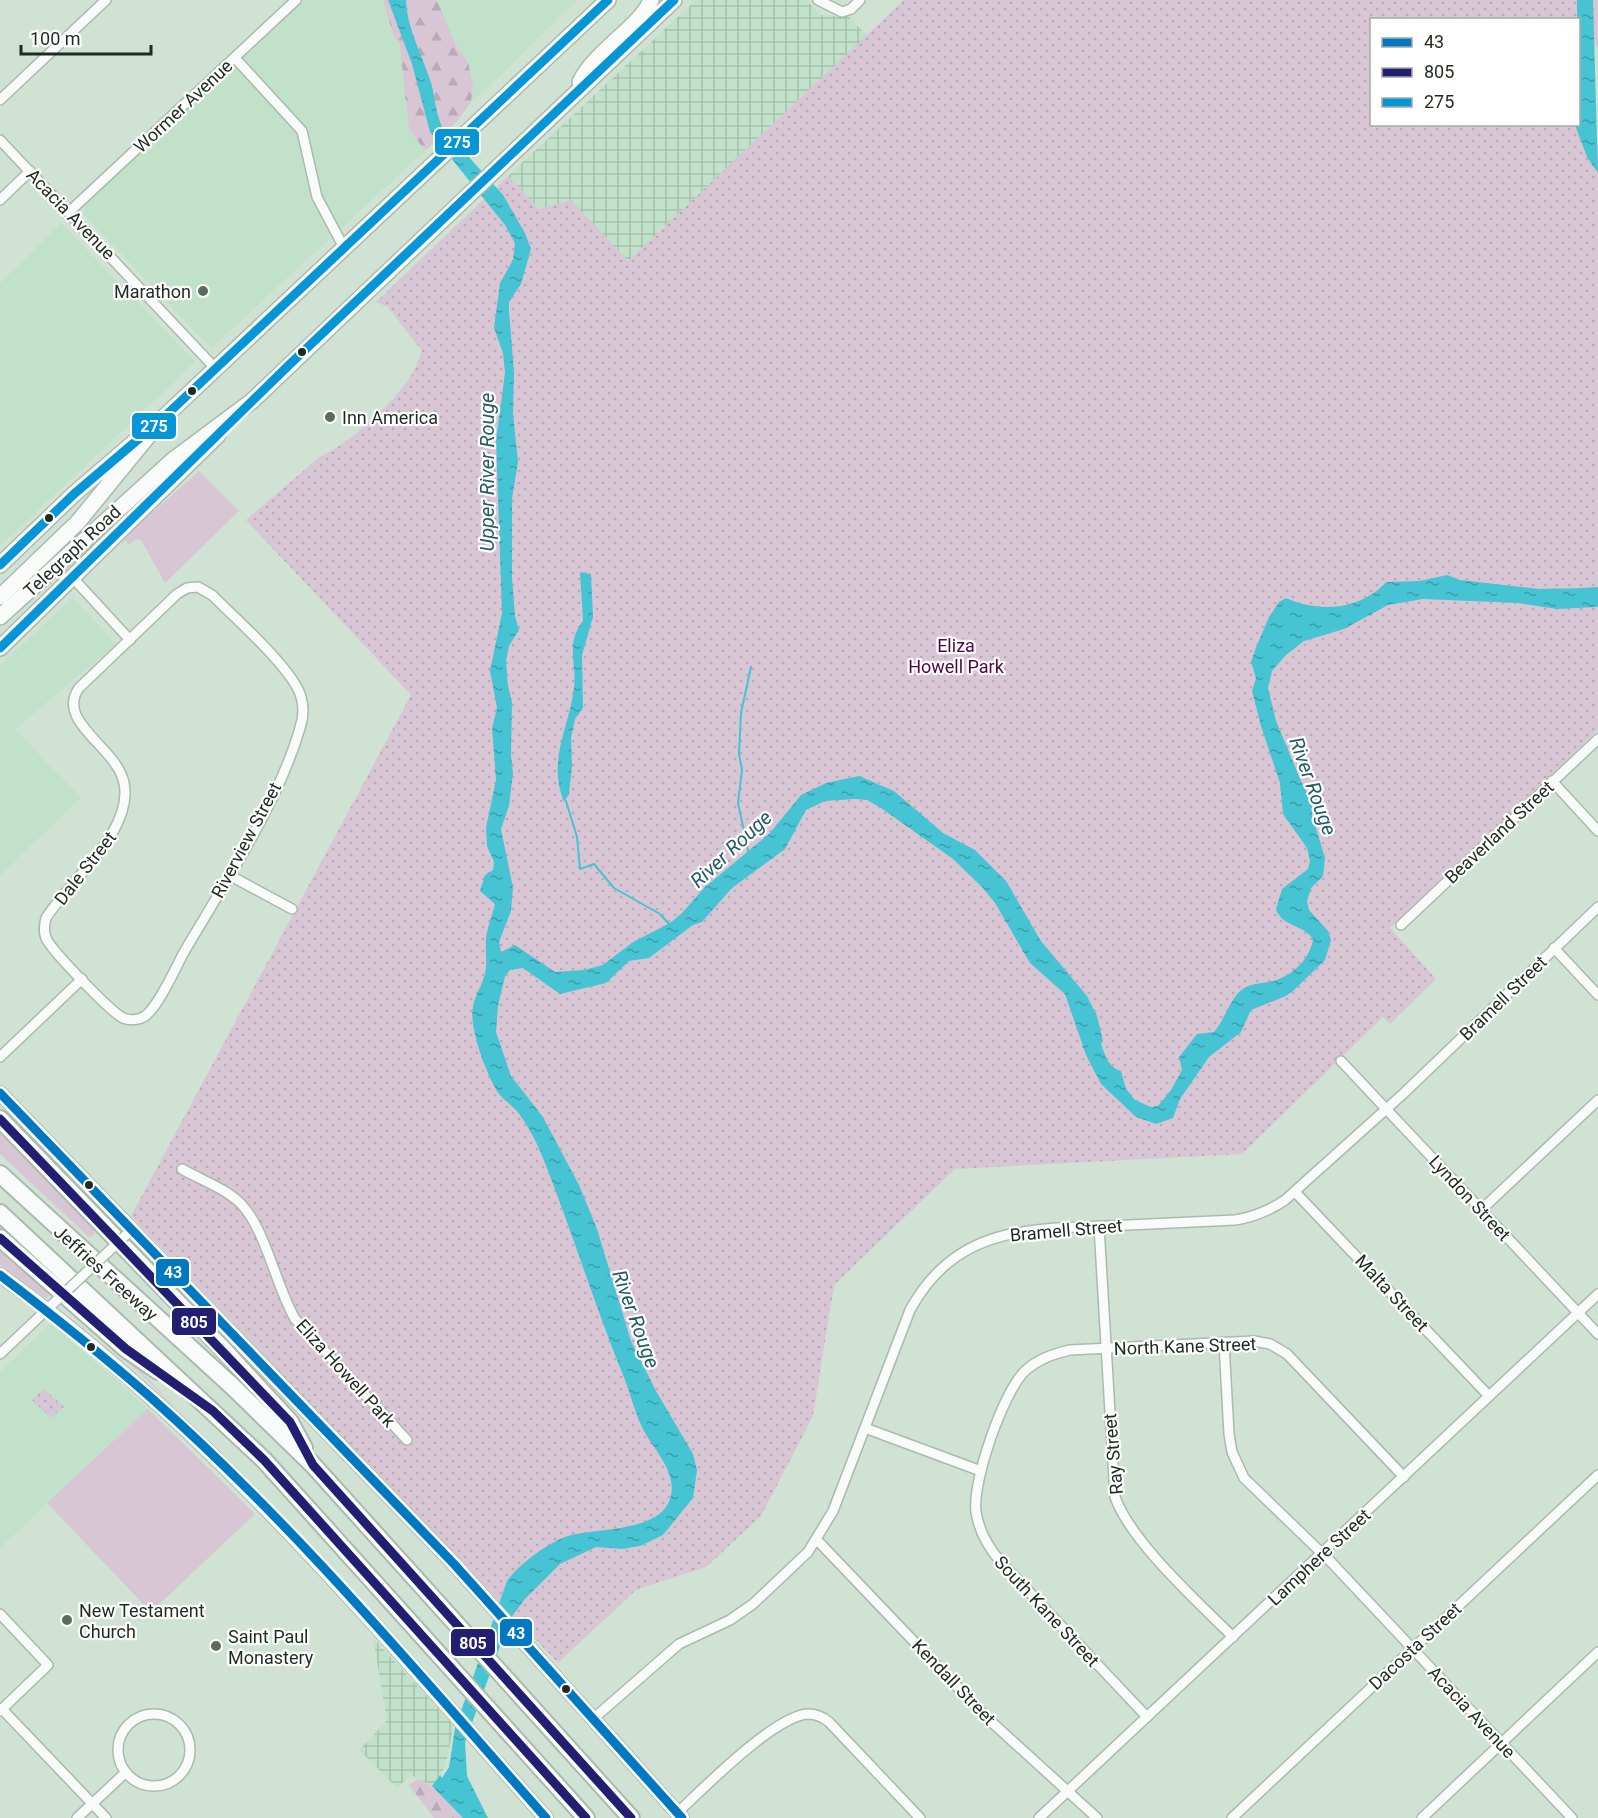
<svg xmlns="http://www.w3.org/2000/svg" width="1598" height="1818" font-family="Roboto,sans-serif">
<defs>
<pattern id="industrial-grid" width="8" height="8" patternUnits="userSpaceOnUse" patternTransform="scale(1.5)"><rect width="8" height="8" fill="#c1e1ca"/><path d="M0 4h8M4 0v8" fill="none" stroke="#a5c1ad"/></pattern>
<pattern id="forest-firs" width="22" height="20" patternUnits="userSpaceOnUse" patternTransform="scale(1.5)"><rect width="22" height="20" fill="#d8c6d5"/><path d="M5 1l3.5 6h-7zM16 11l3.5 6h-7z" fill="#b9aab7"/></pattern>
<pattern id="park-dots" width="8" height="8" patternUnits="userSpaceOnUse" patternTransform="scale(1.5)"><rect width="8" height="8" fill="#d8c6d5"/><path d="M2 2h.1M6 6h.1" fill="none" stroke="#b9aab7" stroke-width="1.8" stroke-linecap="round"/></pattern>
<pattern id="water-ripples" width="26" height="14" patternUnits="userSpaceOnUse" patternTransform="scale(1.5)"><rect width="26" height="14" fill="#46c4d3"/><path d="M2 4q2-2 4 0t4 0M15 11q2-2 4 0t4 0" fill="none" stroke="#3a9fab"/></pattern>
</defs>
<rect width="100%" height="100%" fill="#cfe2d4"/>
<!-- built -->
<g fill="#c1e1ca">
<polygon points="298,0 383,0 393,34 400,46 409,129 425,151 211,348 84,215 86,204"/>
<polygon points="437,0 577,0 472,103 468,62 455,44"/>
<polygon points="61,223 195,362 0,546 0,283"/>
<polygon points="72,598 116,644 15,729 81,798 0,875 0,666"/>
<polygon points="51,1323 148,1409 0,1548 0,1372"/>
</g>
<!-- industrial -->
<g fill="url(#industrial-grid)">
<polygon points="696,0 806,0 820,15 849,17 867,36 628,261 571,201 539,209 508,176"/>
<polygon points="373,1638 454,1726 445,1767 432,1786 411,1775 397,1788 359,1750 387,1721"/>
</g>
<!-- grass -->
<g fill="#d8c6d5">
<polygon points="199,471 239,511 165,583 141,540 136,539 129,545 124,538"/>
<polygon points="0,1127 98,1230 90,1238 0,1154"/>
<polygon points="0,1247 132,1362 189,1422 143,1376 51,1293 46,1298 0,1265"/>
<polygon points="148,1409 255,1514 151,1612 47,1503"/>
</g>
<!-- forest -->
<g fill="url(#forest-firs)">
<polygon points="383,0 437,0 455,44 468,62 473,86 471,102 459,119 425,151 409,129 400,46 393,34"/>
<polygon points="418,1779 432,1786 463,1818 434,1818 409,1785"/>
</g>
<!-- park -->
<g fill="url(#park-dots)" fill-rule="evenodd">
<path d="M904,0H1598V48L1583,33L1598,149V730L1390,928L1436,979L1390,1024L1383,1017L1242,1154L955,1169L834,1285L813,1416L761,1516L706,1567L636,1590L558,1663L131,1216L411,695L246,520L321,456C348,445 391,405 408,380C414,372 418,361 422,351L388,307L376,302L508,176L539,209L571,200L628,261ZM1372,20H1578V124H1372Z"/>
<polygon points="44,1389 64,1407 51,1418 32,1400"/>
</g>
<!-- water -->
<g fill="url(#water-ripples)">
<path d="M388,0H406C407,30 424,58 432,86C435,100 436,113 442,127L503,195L525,233L531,249L521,284L509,302V311L514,372L513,413L518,462L512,499V577L515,616L519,630L509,646L506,661L508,686L512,702L511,756L513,773L509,806L501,829L513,888L511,911L499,942L501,952L515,945L555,972L584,970L603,965L633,942L670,923L682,913L705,887L770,833L801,795L826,783L859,776L894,791L943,833L975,850L1006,881L1041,941L1087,996L1097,1016L1103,1041L1101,1044C1105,1055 1108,1067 1121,1071L1126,1089L1135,1100L1151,1107L1158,1106L1171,1090L1182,1070L1179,1057L1197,1034L1214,1032C1225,1020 1231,994 1246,987C1254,983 1265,983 1274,981C1293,975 1310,959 1313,939C1303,924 1282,927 1276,909L1282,889L1308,869L1310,861L1307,848L1283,814L1280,783L1261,726L1252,691L1256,678L1251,662L1255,650L1269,617L1279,602L1286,598C1312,610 1347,611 1372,594C1378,591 1381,586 1387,582L1420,581L1447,575L1460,580L1539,589C1558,588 1577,589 1598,587V607L1557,609L1518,603L1423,599L1388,605L1344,629L1304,641L1286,655L1272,671L1268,688L1276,721L1301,781L1313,803L1312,815L1325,858L1323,876L1311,888L1307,901L1309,910L1328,931L1331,940L1325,960L1294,990L1286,996L1251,1010L1241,1032L1209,1057L1180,1099L1173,1118L1156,1124L1136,1117L1101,1084L1086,1055L1065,994L1030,963L995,903L982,887L953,859L881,808L867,800L855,799L825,801L806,810L785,849L732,888L702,922L693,925L649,958L629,961L606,983L560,994L523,968L510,970L505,976L498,1006L496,1032L511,1076L543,1117L579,1185L597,1229L631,1341L656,1391L693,1454L697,1470L693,1498L663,1535L640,1546L622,1549L596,1547L560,1564L525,1599L510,1619L465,1742L467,1776L488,1818H463L432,1786L440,1775L442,1778L449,1767L455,1728L507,1581C519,1564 549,1542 568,1536C593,1528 659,1533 670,1499C679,1471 651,1448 641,1425C633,1407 629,1388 621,1370C592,1298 570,1225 541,1153C535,1139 526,1122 516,1110C511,1105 504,1100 499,1094C488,1078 475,1042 473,1023C469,998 484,988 486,967C487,958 485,948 486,939C487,928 492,916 495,904L480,891L485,875L493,870L494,862L487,846L486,828L496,780L492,728L497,708L490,671L502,613L496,440L505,373L503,353L494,328L500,283L513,260L515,243L505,225L430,132L412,64Z"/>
<polygon points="1577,0 1593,0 1598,173 1587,157 1575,125 1578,124"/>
<path d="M580,572L591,574L593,617L582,655L583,708L575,719L571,738L572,766L569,794L564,802C547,759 569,729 574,688C577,663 565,643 583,621Z"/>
</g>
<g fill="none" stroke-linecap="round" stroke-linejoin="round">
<!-- stream -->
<g stroke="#46c4d3" stroke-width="2">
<polyline points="566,801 577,837 580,869 594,864 614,888 660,914 669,924"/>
<polyline points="749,855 738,803 742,770 739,754 741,713 751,667"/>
</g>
<!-- street casing -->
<g stroke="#abbaaf" stroke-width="12">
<g id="street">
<polyline points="818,0 842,12 851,9 860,0"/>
<polyline points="235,58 302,131 317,197 343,246"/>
<polyline points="0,100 106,0"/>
<polyline points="0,140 215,368"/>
<polyline points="0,200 30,171"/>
<polyline points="69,212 296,0"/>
<polyline points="73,578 130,640"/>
<path d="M198,587L212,595C234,617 294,670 301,697C304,707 303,719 300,728C278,804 223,885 183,954C175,969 158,1007 145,1016C139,1020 130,1021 123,1018C111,1012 55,954 47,940C43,933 44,926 46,918C70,880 134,831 124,783C117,747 55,722 79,688L177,594L187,588Z"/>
<polyline points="1552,781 1598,831"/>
<polyline points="229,875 292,909"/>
<polyline points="1401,925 1598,739"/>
<polyline points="1554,948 1598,995"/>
<polyline points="0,1057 82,979"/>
<polyline points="1341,1061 1598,1334"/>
<path d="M182,1169C201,1180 227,1189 242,1205C266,1231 276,1286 295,1319L407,1440"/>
<polyline points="1295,1192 1488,1395"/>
<polyline points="1481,1210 1598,1100"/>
<path d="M1099,1226L1115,1497C1131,1542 1198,1602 1233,1637"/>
<polyline points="1224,1343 1229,1434 1232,1452 1244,1478 1331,1562 1572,1818"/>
<polyline points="0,1354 58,1299"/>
<polyline points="865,1428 981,1471"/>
<polyline points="817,1540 985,1716 1097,1818"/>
<polyline points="0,1614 48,1665 0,1711"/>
<polyline points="2,1709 106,1818"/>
<circle cx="154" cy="1750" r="36"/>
<path d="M1147,1717L1000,1561C988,1547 979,1531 976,1512C972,1482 1003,1392 1025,1371C1038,1359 1053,1354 1070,1350L1254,1341L1270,1344L1287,1354L1404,1477"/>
<path d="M593,1719L679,1644L730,1620L753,1604L808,1552L833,1511L910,1310C955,1228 1024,1229 1107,1226C1150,1224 1192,1222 1235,1220C1254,1217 1269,1211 1285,1200L1403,1094L1598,907"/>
<path d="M677,1813C703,1789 774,1716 808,1714C816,1714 823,1717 829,1722L920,1818"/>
<polyline points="77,1818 125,1773"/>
<polyline points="1039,1818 1598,1294"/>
<polyline points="1232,1818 1598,1475"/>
<polyline points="1422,1818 1598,1652"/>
</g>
</g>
<!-- secondary casing -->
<g stroke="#abbaaf" stroke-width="16">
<g id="secondary">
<polyline points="0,1093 454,1564 682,1818"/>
<path d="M0,1275C208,1424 377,1628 546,1818"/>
</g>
</g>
<!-- primary casing -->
<g stroke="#abbaaf" stroke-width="18">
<g id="primary">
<path d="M580,82C595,51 641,26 651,0"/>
<polyline points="0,565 74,494 139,438"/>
<polyline points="0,597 78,522 162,419 608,0"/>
<polyline points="0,617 173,460 252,401 674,0"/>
<polyline points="0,648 218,435"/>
</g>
</g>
<!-- highway casing -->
<g stroke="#abbaaf" stroke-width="20">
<g id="highway">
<polyline points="0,1119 221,1347 290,1422 304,1448"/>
<polyline points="0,1174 232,1386 313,1465 631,1818"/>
<polyline points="0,1213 264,1460 586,1818"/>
<polyline points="0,1238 126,1349 158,1371"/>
</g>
</g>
<!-- street -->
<use href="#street" stroke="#f8fbf9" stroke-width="9"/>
<!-- secondary -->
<use href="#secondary" stroke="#f8fbf9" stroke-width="14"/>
<!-- primary -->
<use href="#primary" stroke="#f8fbf9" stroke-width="15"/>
<!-- highway -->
<use href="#highway" stroke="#f8fbf9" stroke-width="16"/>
<!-- street-bridge casing -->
<g stroke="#abbaaf" stroke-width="12" stroke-linecap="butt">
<polyline id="street-bridge" points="58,1299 126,1235"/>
</g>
<!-- street-bridge -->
<use href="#street-bridge" stroke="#f8fbf9" stroke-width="9"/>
<!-- bus-1 casing -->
<g stroke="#fff" stroke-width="14">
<g id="bus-1">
<polyline points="0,1093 454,1564 682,1818"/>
<path d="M0,1275C51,1314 100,1353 148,1395C293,1523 418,1673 546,1818"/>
</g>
</g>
<!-- bus-2 casing -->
<g stroke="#fff" stroke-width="14">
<g id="bus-2">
<polyline points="0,1119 290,1422 313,1465 631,1818"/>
<polyline points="0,1238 126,1349 213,1411 264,1460 586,1818"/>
</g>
</g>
<!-- bus-3 casing -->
<g stroke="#fff" stroke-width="14">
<g id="bus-3">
<polyline points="0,565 74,494 162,419 608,0"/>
<polyline points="0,648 289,365 674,0"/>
</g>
</g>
<!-- bus-1 -->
<use href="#bus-1" stroke="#0079c2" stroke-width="9"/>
<!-- bus-2 -->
<use href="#bus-2" stroke="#221e72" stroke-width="9"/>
<!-- bus-3 -->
<use href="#bus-3" stroke="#0696d7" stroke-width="9"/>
</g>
<!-- markers -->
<g fill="#5c6b60" stroke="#fff" stroke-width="2">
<circle cx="203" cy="291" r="6"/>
<circle cx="330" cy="417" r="6"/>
<circle cx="67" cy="1620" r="6"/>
<circle cx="216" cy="1646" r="6"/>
</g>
<g fill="#1e2b22" stroke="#fff" stroke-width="2">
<circle cx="302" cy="352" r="5"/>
<circle cx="192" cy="391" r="5"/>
<circle cx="49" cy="518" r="5"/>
<circle cx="89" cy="1185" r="5"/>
<circle cx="91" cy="1347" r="5"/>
<circle cx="566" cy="1689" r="5"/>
</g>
<g text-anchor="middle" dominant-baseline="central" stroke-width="4.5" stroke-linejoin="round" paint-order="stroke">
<!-- street labels -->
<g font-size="18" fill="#1e2b22" stroke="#fff">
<text transform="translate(183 106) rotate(-43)">Wormer Avenue</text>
<text transform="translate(71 214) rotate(46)">Acacia Avenue</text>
<text transform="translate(72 551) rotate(-43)">Telegraph Road</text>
<text transform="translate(1499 832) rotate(-43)">Beaverland Street</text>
<text transform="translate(246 840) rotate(-62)">Riverview Street</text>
<text transform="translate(85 868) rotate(-52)">Dale Street</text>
<text transform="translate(1503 998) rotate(-44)">Bramell Street</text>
<text transform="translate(1470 1198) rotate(47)">Lyndon Street</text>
<text transform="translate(1066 1230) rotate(-5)">Bramell Street</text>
<text transform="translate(106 1273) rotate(42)">Jeffries Freeway</text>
<text transform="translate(1392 1293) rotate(47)">Malta Street</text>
<text transform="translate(1185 1346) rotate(-2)">North Kane Street</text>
<text transform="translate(346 1373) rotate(48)">Eliza Howell Park</text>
<text transform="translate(1113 1454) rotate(-95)">Ray Street</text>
<text transform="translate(1319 1557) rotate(-43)">Lamphere Street</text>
<text transform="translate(1047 1611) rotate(47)">South Kane Street</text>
<text transform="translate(1415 1646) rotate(-43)">Dacosta Street</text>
<text transform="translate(954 1682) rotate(46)">Kendall Street</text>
<text transform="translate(1472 1712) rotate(47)">Acacia Avenue</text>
</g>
<!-- poi labels -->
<g font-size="18" fill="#1e2b22" stroke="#fff" text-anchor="start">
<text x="191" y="291" text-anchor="end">Marathon</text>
<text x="342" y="417">Inn America</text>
<text x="79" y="1610">New Testament<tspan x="79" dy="21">Church</tspan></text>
<text x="228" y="1636">Saint Paul<tspan x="228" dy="21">Monastery</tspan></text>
</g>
<!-- park labels -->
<g font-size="18" fill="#4c0645" stroke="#fff">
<text x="956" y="645">Eliza<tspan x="956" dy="21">Howell Park</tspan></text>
</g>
<!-- water labels -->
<g font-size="20" font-style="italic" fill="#215b66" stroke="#fff">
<text transform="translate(487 472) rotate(-90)">Upper River Rouge</text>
<text transform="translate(1313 786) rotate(70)">River Rouge</text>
<text transform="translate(731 849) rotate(-43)">River Rouge</text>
<text transform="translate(636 1319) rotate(70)">River Rouge</text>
</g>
</g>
<g stroke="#fff" stroke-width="2">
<rect x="434" y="128" width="46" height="28" rx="6" fill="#0696d7"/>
<rect x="131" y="412" width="46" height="28" rx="6" fill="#0696d7"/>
<rect x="155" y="1258" width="35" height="29" rx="6" fill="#0079c2"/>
<rect x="171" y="1307" width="46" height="29" rx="6" fill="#221e72"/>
<rect x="499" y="1618" width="34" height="29" rx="6" fill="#0079c2"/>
<rect x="450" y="1628" width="46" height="29" rx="6" fill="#221e72"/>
</g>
<g font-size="16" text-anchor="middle" font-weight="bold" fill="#fff">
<text x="457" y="148">275</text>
<text x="154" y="432">275</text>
<text x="173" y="1278">43</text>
<text x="194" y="1328">805</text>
<text x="516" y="1639">43</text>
<text x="473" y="1649">805</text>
</g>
<!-- legend -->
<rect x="1370" y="18" width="210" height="108" fill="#ffffff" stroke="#a5aaa7" stroke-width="1.5"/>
<rect x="1382" y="38" width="30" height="9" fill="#0079c2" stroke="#a5aaa7" stroke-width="1.5"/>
<text x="1424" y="48" font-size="18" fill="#1e2b22">43</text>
<rect x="1382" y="68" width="30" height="9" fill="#221e72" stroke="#a5aaa7" stroke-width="1.5"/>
<text x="1424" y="78" font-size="18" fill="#1e2b22">805</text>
<rect x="1382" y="98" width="30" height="9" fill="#0696d7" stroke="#a5aaa7" stroke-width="1.5"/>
<text x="1424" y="108" font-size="18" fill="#1e2b22">275</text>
<!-- scale -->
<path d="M21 45v9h130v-9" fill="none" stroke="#1e2b22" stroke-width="3"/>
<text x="30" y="45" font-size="18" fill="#1e2b22" stroke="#ffffff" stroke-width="4.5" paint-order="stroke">100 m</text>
</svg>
